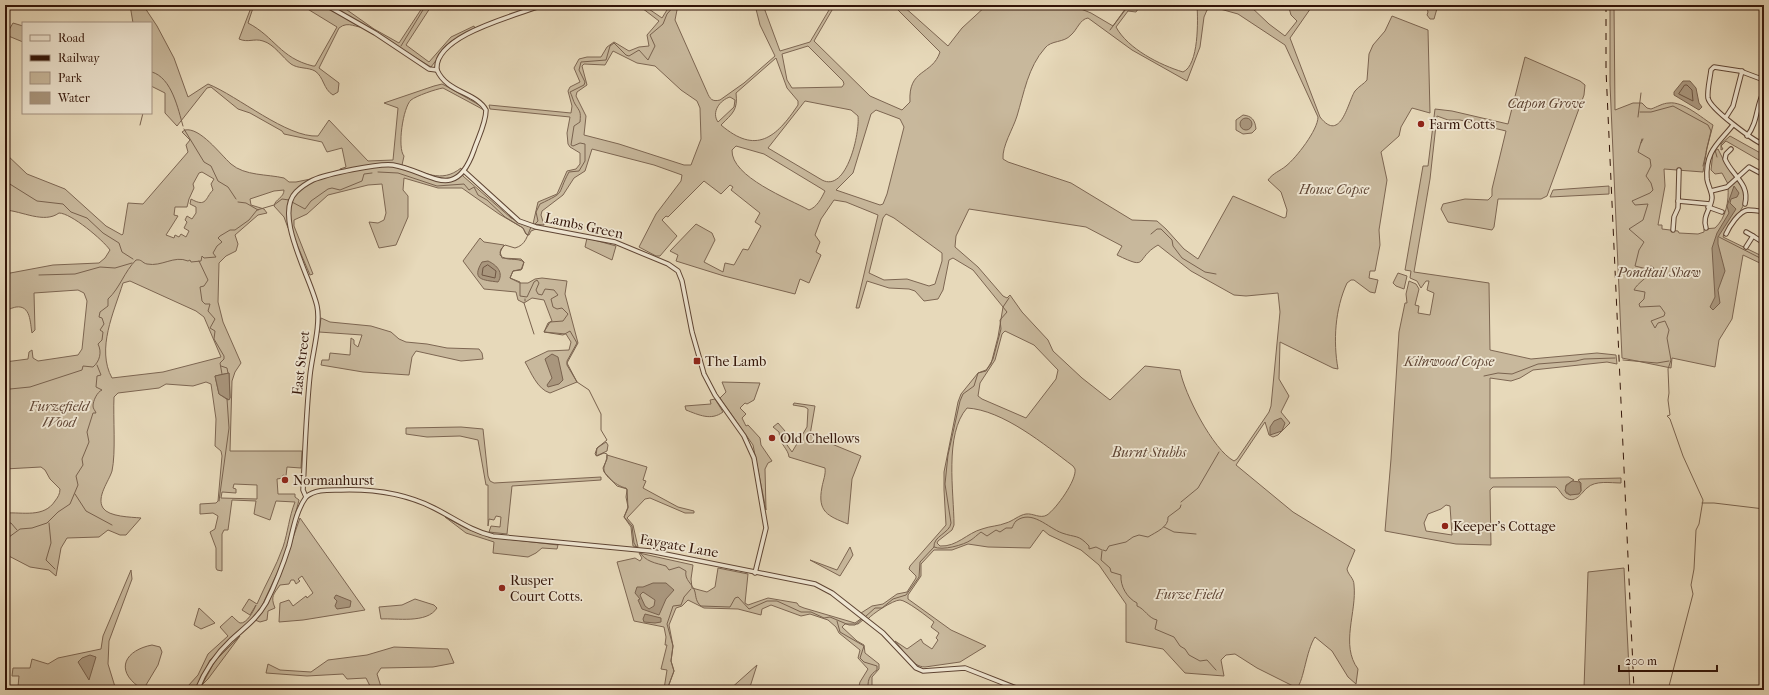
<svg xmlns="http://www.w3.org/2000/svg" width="1769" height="695" font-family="'IM FELL French Canon',serif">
<rect width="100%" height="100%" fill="#e7d9ba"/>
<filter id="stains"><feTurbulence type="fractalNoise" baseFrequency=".005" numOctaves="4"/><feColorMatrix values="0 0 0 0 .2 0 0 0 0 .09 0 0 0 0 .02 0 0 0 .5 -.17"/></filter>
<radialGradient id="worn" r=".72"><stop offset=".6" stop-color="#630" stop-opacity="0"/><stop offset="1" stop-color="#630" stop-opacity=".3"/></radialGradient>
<!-- green -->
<g fill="#c8b89c" stroke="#7d6652" fill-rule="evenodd">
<path d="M130,5H143L157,26L174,58L188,97L208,84C238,96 287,138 318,136L329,120L368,161L393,160L398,108L384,103L434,86L442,84L446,86L481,106L484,110L443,88C436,89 416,96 411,100C403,107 397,148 404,156L402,165C424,172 441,184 461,168L463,176L511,218L536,229L531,231L529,235L526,234L523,228L499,214L462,188H438L404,178L403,190L408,196V217L396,245L379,248L369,222L378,223L384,220L386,213L382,184L368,185L328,195L307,214L294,220V226L313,274L310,275L290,228H288L284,217L274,206C275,199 284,198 284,190L274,191L250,199L251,205L264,209L267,213L258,215L235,235L238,244L236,251L226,256L219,263L218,302L223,322L241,363L235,372L232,381L230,451H302L301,468L287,467L286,476L283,475V478L277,479L278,494H295V497L299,500L284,558L261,608L254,617L210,660L195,690L188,686L198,675L208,654L228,636L220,627L232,616C234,618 238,622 240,623C247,624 254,610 256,605L250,615L242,610L249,599L257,604C265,585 276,567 283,547C288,532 289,517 295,502L276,501L270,520L254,514L256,501L232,500L228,530H224L222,534V571L217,570L216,568V548L210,532L215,529L218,516L213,513L200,514V504L216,503L218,501L222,456L221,451L215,446L216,419L211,384L206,382L193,386L166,384L159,388L118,393L114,397C113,417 116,453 112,471C109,481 96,497 103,508C109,517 131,517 141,518L126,535H120L108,530L99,537L67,538L61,548L56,576L49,570L30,567L5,554V513C23,512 44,518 55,501C58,497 60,494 60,489L50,479L45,470L41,467L5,469V362L28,359L29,352L32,350L33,358L38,361L78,355L82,349L87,301L84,293L78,290L34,293L35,330L32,333C30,323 31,305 16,307C12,308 8,309 5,313V274L53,265L99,263L105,258L110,250C103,240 71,213 59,213C44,224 22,211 5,210V153L27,174L65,189L106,226L122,235L123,234L128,203L143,204L188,152L186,145L190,140L182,132L185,130C200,127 220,154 231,164C245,176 267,174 284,178L289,182H296L340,173V169L346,167L342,148L327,152L322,142L284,134L282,131L250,113L238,109L211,87L207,88L177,126L165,113V93L151,86V23H133ZM202,172L214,179L211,184L213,190C205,198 207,208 191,199L190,204L196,207V213L192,219L187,216L185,220L187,222L184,228L189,231L186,237L181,234L179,237L175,235L174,238L166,235L178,216L174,215L175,207H187L189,199L194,188L193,184L199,173ZM130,281L196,311L204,317L221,357L163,372L112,378C96,349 114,312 123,283ZM229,373L230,398L228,400L219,394L215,376ZM234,484L257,485V499L221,498L222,492L236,493V489L233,488Z"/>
<path d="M252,5H254L248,23C275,37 280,58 313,66H315L337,27L301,5H340L374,29L399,43L424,5H432L406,45L429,62L451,37L474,26L475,29L450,42L431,67L366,27C356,29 349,20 339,28L319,68L339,83L338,92L333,95C323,89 324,77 315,71C308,67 298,69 291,64C283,58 274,44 263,41C254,38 248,43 239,39Z"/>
<path d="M638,5H643L662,18L670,5H681L677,10L675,20L707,92C710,99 712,102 720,100L744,83L775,56L760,25L755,5H763L780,51L810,42L832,5H835L814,41L870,96L902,110L910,102C908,68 932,76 940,52L893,5H902L948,46L962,28L987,5H1071L1091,13L1113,26L1128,5H1141L1136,12L1128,11L1116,27C1128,49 1160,65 1183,72C1199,65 1198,20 1197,5H1249L1269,24L1285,36L1297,21L1291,15L1289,8L1292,5H1313L1290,38L1320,117C1341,144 1348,101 1355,91C1359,86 1364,84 1367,80L1369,54L1373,45L1385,31L1392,16L1428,30L1430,113L1412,108L1401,127L1399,136L1381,152L1387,180L1379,230L1380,245L1375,271H1370L1369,278L1378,280L1375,293L1370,292L1354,280H1351L1347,283C1335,309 1333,341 1338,369L1333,368L1280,342L1279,379L1289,396L1281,412L1290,423L1278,435L1273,437L1269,435L1265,422L1236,465L1293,512L1355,550L1347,569C1348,575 1354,578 1354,585C1357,612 1340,645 1358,669L1356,684L1348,677L1332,651L1315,637C1306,651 1304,680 1297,688L1257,668L1235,654L1226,655L1221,660L1224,676L1185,673L1163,649L1126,642V604L1099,565L1081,550L1049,535L1043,530L1030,548L988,547L968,544L952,550H934L921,564V576L908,595V599L951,630L986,646L960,662L925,667C912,667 903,650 895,641L907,649L921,639L923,643L932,649L938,640L936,638L939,633L931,627L934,622C928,617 906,600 900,600C893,600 872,614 868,619L861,613L872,606L883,604L897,594L907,592L916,578V576L909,569L910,566L946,525L944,490V472L958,402L961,394L978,373L986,370L991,364L998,337L1003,307L973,270L953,258L949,260L943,290L938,299L924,301L915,291L909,289L889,288L867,281L859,308H856L878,215L846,202L834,200L821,219L815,235L820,242L816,252L821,255L809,283L800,279L795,294L724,276L676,261L678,255L670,251L696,224L712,233L715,240L704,262L723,272L725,263L734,265L743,249L748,250L761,226L755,222L760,213L731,190L733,187L730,185L721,194L704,181L668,217L666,216L662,220L677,236L660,256H656L639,247L656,214L681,181L682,175L654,165L592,149L585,171L574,178L563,195L542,211L541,215L544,225L533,224L538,202L557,194L567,171L576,169L580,164V153L570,147L568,144L567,133L570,117L490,109L489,105L571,113L572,106L568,91L570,87L580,82L574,68L579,59L587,57H601L607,47L614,42L629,51L639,47L649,46L647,35L659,21ZM1213,7L1238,14L1285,45L1318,117C1318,130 1296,158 1286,166C1280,171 1273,173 1268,180L1281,192L1287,210L1286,217L1284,218L1233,196L1198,259L1184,249L1166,229L1157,221L1132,220L1071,183L1008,162L1003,159C1002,146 1013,129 1017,116C1024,93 1028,67 1045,48C1051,40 1064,43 1071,35C1077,30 1080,19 1088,18L1132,50L1187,81L1200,47L1204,17L1207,10ZM808,46L843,81L844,84L842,87L792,88L787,80L782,54ZM613,51L637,63L655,66L681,90L697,101L700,108L701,139L691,165H684L619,144L584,135L586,116L576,96L577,92L587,85L582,66L584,64L605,65ZM776,58L787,88L798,101V105C776,138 756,155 721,125C733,113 738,110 736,93ZM730,97L735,100L734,107L718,122C711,112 720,100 730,97ZM805,101L851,110L858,116C860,132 847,193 822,180L768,148ZM876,110L900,119L904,127L887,194L883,204L880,205L836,190L853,173L871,114ZM736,146L764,154L822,189L825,191C821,199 817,207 809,210C789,199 731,177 732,150ZM969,209L1086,227L1122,246L1117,255C1150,271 1134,259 1158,245L1191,271L1234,295L1246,296L1278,293L1280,312L1271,406L1269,412L1237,459L1234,461C1213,450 1184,393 1180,370L1145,366L1110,400L1082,378L1053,351L1048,340L1022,312L1010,295L1007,298L1003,296L978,267L955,247L956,236ZM886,214L894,218L942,253V261L935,284L929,286L907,279L884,280L869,273L883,218ZM1005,331L1034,345L1058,370L1056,379L1026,418L982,399L978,396L980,383L995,360L1002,334ZM967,408C1003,410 1045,445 1073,466L1075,469C1077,480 1056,509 1047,515C1040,519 1033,513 1026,514C1019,515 1013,521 1006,523C999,526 990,526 982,529C967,533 957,547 940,546L937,543L938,541L952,530L954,525C954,493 944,434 967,408Z"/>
<polygon points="1426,5 1438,5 1434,19 1430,19 1427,15 1428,12"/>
<path d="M1610,5H1614L1615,110L1633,103H1642L1647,108L1651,109C1657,107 1663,103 1669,103C1683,101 1702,118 1713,125L1707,148L1703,172L1664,169L1665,186L1658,225H1662V229L1678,231L1679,233L1698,234L1704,232V229L1715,228C1726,218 1729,201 1728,187L1738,179C1757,207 1732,214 1723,237L1764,257V265L1743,255L1732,319L1719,340L1715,367L1672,358L1671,368L1622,358L1610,84Z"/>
<polygon points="13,23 23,26 23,42 6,35"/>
<path d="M1525,57L1580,81L1585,85L1584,95L1547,196L1541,199H1498L1494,227L1492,230L1448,222L1441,209L1443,204L1465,199L1488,200L1492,196V189L1506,131L1460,120H1448L1437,116L1430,179L1414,272L1489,283L1490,350L1531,359L1597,353L1616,355L1617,364L1607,362L1533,370L1520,378L1511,381L1490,378V478L1569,477L1574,480L1566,485V493L1570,495L1581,491V483L1578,480L1580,479L1621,478V483C1611,483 1595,480 1587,488C1582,492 1576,504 1566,498C1562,496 1560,490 1556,487H1493L1490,490L1491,545L1456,544L1385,531L1391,459L1399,332L1405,303H1407L1406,294L1409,281L1416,284L1419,289L1415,305L1419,306L1418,313L1430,315L1434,293L1427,290L1429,281H1426L1421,288L1417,281L1410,278L1411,271L1405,270L1423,166H1428L1435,109L1452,111L1508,124ZM1446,505L1450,506L1452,535L1426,531L1424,523L1428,514L1441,509Z"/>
<path d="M1243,115C1252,116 1255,120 1256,129L1252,133L1243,134L1236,130V120Z"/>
<polygon points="1730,136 1764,155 1764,163 1726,141 1721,146 1723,149 1721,150 1721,144"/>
<polygon points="1718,149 1725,163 1736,177 1728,184 1722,173 1715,174 1711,170 1713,152"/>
<polygon points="1609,186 1609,194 1550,197 1553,190"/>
<path d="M480,238L484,242L504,245L500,252L502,258L521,259L524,262L522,269L513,271L510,278L520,283H528L535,279L542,278L567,281L565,294L578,343L567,363L577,382L550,393C537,389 531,372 525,362L548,351L569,350L571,342L566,334L544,332L548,323L552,321L544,300L532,298L524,303L518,300L516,292L484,289L463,261Z"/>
<polygon points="587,238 616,246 612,260 585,247"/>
<polygon points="1398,273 1407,276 1404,289 1396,286 1393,283"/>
<polygon points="321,318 330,322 371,326 391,332 399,339 406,342 427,344 447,348 479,349 482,353 483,359 461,361 416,351 412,357 409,375 363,372 321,365 322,360 329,360 330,353 350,355 351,338 354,340 354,344 358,347 362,335 319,332"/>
<polygon points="722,382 760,383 754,400 747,404 745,403 740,408 746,414 742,418 746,426 748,425 760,438 761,445 772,461 768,463 765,469 766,510 753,445 720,398 726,392"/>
<path d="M715,399L723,412C711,421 699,415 686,410L685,406L711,404L710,400Z"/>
<path d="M794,403L815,406L810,435L861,456L852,479L848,524C828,516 817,512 822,487C823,481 826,474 825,468L789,457C788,448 780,446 779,432L773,427L778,423L785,431V442L792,452L807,427L808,409L805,407L793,405Z"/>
<polygon points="461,427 483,429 488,476 490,481 494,483 601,477 601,480 512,486 507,534 489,532 491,526 500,527 501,517 496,516 494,520 489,519 488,526 488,485 486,485 478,440 460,436 427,437 406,434 406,428"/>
<polygon points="606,442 608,445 607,451 596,456 597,448"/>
<path d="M607,455L647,467L643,480L646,481L643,488L678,507L694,511V513H685L650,498L645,499L627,518L633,525L638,547L633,546L631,527L624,517L628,507L626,497L627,490L626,488C619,487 602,476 604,467C605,463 607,460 607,455Z"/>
<polygon points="445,517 468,529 489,537 558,545 557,549 542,548 536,553 528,557 493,553 494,542 466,533"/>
<path d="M300,518L365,610L303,620L279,622L280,603L289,600L293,606L306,596L307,598L313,593L302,576L298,579L300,581L296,584L294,580H291L289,584L280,585C274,594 270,596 275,608L268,611L267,620L260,622L255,620L281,572Z"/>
<polygon points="850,547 853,555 840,576 810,560 837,570"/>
<polygon points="639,553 693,565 691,579 692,588 707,592 715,587 718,568 748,574 745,603 748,605 768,598 797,603 799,606 804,608 855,623 862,618 863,620 858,624 845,624 842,627 857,641 864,645 865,653 879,664 879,669 872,677 872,690 858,690 860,682 868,669 858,658 860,650 839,633 836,627 828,620 810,614 801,616 771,605 762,609 761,615 738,609 704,608 688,600 682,606 676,608 669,625 673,646 671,661 674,671 668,687 679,690 664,689 667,670 661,669 667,645 665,645 666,637 664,627 634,621 617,562 635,558 640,561 642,558"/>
<polygon points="1624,568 1630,690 1559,690 1584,688 1588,572"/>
<polygon points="131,570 132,579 109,641 108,664 116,690 31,690 18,687 19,676 12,676 13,668 30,668 32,659 48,664 58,658 101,649 103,636"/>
<path d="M415,599L434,605L437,608C427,624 396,618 381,619L379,607L402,605Z"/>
<polygon points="199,608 215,623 201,629 194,625"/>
<polygon points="240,636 208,679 202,685 215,661"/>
<path d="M152,645L160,647L162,652L158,665L143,690H140L139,687C114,669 126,650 152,645Z"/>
<polygon points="394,647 448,649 454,663 433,667 381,668 377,674 382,690 372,690 366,678 347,679 343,674 307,676 266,673 268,664 280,670 311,672 328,660 367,655"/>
<polygon points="757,665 749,690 729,690"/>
</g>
<!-- water -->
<g fill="#a9967d" stroke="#79624e" fill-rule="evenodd">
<polygon points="1683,81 1690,81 1696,88 1699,103 1702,107 1699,110 1674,95 1674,92"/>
<circle cx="1246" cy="124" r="6"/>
<polygon points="1734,186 1739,193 1737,197 1731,199 1730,203 1736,209 1718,237 1718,244 1725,271 1718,290 1720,303 1713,310 1710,307 1715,297 1712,248 1717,233 1729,213 1727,206"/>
<path d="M488,261C497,265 504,273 498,282C483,280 471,280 482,262Z"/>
<polygon points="552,354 558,357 563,380 559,384 548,387 547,385 552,378 545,359"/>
<polygon points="229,373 230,398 229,400 219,394 215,376"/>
<polygon points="1281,418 1285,423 1282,431 1270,435 1270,427 1274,421"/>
<polygon points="1572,481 1580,482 1581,491 1579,494 1570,495 1565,491 1566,486"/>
<path d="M653,583H666L674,590L666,599L659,615L642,609L638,600L640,599L635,593L637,587H643ZM643,592L655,600L654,606L649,609L645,606L640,595Z"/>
<polygon points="336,595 351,601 350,607 337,609 335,606 337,601 334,598"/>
<polygon points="645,614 661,618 661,622 655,623 644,622 643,619"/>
<polygon points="90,655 96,657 89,680 78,662 82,658"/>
</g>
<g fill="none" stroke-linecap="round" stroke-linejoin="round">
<!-- shore -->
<g stroke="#6e5542" stroke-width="1">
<polygon points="1685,85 1687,85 1692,90 1693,101 1679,94"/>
<polygon points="488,265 496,271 495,278 482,275 483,268"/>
</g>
<!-- stream -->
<g stroke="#79624e" stroke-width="1">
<polyline points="1110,30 1129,5"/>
<polyline points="401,46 426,5"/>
<path d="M152,72C172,78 178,109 183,126"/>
<polyline points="1640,112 1651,112 1673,106 1708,125 1711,131 1706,152"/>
<polyline points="1638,117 1641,93"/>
<polyline points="140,125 143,113"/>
<polyline points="184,129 204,162 211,166 218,181 228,187 236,199"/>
<path d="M1642,139L1638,152L1650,159L1651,166L1646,176L1651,183L1653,190L1650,193L1632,201L1635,205L1648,204L1643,220L1629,229L1644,242L1639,250L1635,266L1647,269L1651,266L1654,268C1648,278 1637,283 1634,290L1645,292L1644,299L1639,304L1640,307L1660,306L1665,313L1664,316L1651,321L1655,328L1658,323L1665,321L1669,330L1667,338L1671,360L1668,369L1669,393L1668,400L1670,415L1667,416L1670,419L1683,456L1703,500L1699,524L1696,530L1694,569L1691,585L1693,594L1668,690"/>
<polyline points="1641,143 1643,139"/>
<polyline points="1715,150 1717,157"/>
<polyline points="1703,166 1706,153"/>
<polyline points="378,172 398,173 437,186 464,184 469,190 474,187 478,195 487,200 505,217 523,228 526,234 528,235"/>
<polyline points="5,181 37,201 63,204 71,212 87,218 103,233 119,243 122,252 133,259"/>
<polyline points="238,202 246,203 258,210"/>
<polyline points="292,202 305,209 311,201 328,189 332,188 340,190 362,181 364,174 372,173"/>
<path d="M534,225L538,221L536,212L540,204C567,191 556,196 569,172L579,171L585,161V144L580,143L573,146L571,145L574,126L580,122C581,111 580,112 575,104C573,101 572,95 570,92L584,85L585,82L579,70L581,62L606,60L610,46L614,43L626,55L629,56L639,50L648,60L655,46L650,35L663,24L667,14L675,5"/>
<path d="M531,227C527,236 526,245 515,248L505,245L501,249L500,255C506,262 517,257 524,262L521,270L513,271L510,278L520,282V296L527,297L534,282L537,280L539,283L536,290L538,294L542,295L545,289L554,290L558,295L551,299L553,307L557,309L562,308L568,314L563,321L550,322L544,332L563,335L570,331L577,343L567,361V365L577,382L589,390L601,414V430L607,440L597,448L595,454L597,456L604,453L607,454V459L603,468L604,472L617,486L627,489L628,508L624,517L632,526L634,543L638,549"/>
<polyline points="1151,234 1157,229 1161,229 1172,240 1173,246 1182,258 1205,272 1216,274"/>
<polyline points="1719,237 1764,260"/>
<polyline points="199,261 208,280 204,286 200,287 202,301 205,304 210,304 208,311 215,319 210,328 215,331 214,339 224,356 224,359 220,363 222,374"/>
<polyline points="39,275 75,274 100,267 115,268 132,263"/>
<polyline points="525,301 525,299"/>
<polyline points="524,303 534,334"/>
<polyline points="1623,360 1657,363 1669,361"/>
<polyline points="221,366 227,368 228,373"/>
<polyline points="1484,376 1498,373 1512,374 1538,364 1576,361 1584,359 1615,358"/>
<path d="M5,391L10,389L30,387L82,370L83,366L93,367C100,361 102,352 98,344L102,340L103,332L100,330L104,324L102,318L99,317L100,312L108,306V299C120,288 124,272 136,260C142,259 142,263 147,264C162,267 174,255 188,261L190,260L191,262L201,261L202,256L204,258L216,257L213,253L217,246L222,242L218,238L220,236L230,230H235L249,220L257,210L274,205L282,199L289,200"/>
<polyline points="75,494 86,511 112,525"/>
<polyline points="219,501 229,428 227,399"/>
<polyline points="1181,502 1198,488 1219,452"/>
<polyline points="1702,503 1714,503 1764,509"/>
<polyline points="5,523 11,523 17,530"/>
<polyline points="49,523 51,543 46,560 55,569"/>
<polyline points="1164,527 1174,532 1196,534"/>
<path d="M5,540L20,529L32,528L47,523L58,512L70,504L78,485L76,476L83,465L82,459L89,442L87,432L93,413H96C95,410 93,409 93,406C93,401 97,392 102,390L96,387L97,376L101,375L97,365"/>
<path d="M934,547C942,551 964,545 971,540C974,538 977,535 981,532L987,536L996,530L1000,532L1006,528H1012C1013,526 1014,523 1016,521C1032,509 1048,528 1062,533C1076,538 1078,534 1089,546V549L1096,547L1102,550"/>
<path d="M1103,550L1106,551L1109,546L1126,542L1133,537L1139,535L1148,537C1156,532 1169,527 1168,517L1180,508L1181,505"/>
<path d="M639,551C645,562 656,563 666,566L669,570L679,567L686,571C684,580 693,584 695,592C696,597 696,602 701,606L730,607L735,598L738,597L749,609L767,601H777L801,612H811L824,618L830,617L849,625H855L862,619"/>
<path d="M1102,551L1101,560L1110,568L1111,572L1121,575C1120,586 1127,598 1137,603V606C1145,609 1148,618 1157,620L1155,629L1174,637L1180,646L1185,649L1189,655L1200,661L1207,660L1216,670"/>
<path d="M865,617L875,608H882L893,599L906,595L919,577L920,562L934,547C933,536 950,533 951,523L945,484L948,455L960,401L963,394L974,386L978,373L986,371L993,359L1001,329L1000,320L1007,312L1003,307L1009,298"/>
<path d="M837,621L840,632L864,646L860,658L864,662L877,666V670C870,674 866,682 869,690"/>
<polyline points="667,690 674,671 671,661 673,646 667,624 673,606 681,605 684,597 691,589"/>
</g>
<!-- minor casing -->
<g stroke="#5f4534" stroke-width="5.5">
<g id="minor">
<polyline points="326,5 375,33 429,69 437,70"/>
<path d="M1764,80L1740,71L1714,67L1711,70C1710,79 1707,90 1708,98C1710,109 1753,140 1764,145"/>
<polyline points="1726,117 1733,106 1742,71"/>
<path d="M1747,136C1758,123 1756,105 1764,91"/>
<path d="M1731,149L1726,154L1725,159C1732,176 1750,183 1745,204"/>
<polyline points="464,171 519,221 536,227 615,242 668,264 678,271 682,281 692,332 704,374 715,395 744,436 754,458 766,528 755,573"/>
<polyline points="1711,191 1727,187 1749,167 1764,175"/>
<polyline points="1678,201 1710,204"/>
<polyline points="1708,207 1722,212"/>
<polyline points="1763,212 1764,206"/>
<path d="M1706,228C1702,216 1711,209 1712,198C1712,191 1708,186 1707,179C1705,151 1718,144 1733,125"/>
<polyline points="1673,230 1674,217 1678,208 1679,170"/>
<polyline points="1746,232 1753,236"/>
<path d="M1726,234C1729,227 1739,211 1748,210C1753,210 1759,211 1764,212"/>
<polyline points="1746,247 1753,236 1764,243"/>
<path d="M306,497L303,490C305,451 306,413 310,375C312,355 321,325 317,306C311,278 273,215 296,192C301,187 307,183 313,180C327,174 378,163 393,165C430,171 455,204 474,150C478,138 486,123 486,110C476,92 447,93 437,70C433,35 518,15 543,5"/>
<path d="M197,690C205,670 215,655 231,640C244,628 257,619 266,603C275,585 283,565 289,546C293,530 296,511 306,497C315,489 329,490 341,490C373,489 406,494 434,508C454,518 471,531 493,536L650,551L815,584L832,593L883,633L916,668L923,671L965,668L1021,690"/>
</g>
</g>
<!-- minor -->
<use href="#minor" stroke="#efe6d2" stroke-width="3.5"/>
<!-- rail -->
<polyline stroke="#321408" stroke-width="1" stroke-dasharray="7 7" stroke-linecap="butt" points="1606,5 1606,70 1634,690"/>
</g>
<!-- markers -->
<g fill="#8f2418" stroke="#efe6d2" stroke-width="1.5">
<circle cx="1421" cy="124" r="4"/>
<rect x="693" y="357" width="8" height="8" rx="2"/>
<circle cx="772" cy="438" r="4"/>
<circle cx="285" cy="480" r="4"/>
<circle cx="1445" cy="526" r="4"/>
<circle cx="502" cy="588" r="4"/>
</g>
<g text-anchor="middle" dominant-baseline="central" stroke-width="3.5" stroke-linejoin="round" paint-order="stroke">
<!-- park labels -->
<g font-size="14" font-style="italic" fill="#5f4534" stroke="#efe6d2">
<text x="1546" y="103">Capon Grove</text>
<text x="1334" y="189">House Copse</text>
<text x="1659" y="272">Pondtail Shaw</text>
<text x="1449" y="361">Kilnwood Copse</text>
<text x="59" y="406">Furzefield<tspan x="59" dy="16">Wood</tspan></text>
<text x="1149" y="452">Burnt Stubbs</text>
<text x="1189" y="594">Furze Field</text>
</g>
<!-- poi labels -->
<g font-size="14" fill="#321408" stroke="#efe6d2" text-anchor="start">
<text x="1429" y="124">Farm Cotts</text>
<text x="705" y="361">The Lamb</text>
<text x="780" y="438">Old Chellows</text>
<text x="293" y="480">Normanhurst</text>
<text x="1453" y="526">Keeper's Cottage</text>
<text x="510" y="580">Rusper<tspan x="510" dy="16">Court Cotts.</tspan></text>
</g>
<!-- street labels -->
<g font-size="14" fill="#321408" stroke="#efe6d2">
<text transform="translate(584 226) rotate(12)">Lambs Green</text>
<text transform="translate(301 363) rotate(-83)">East Street</text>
<text transform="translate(679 546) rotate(10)">Faygate Lane</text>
</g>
</g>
<!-- margin -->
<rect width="1769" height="695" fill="none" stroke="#e7d9ba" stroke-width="20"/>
<rect x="6" y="6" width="1757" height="683" fill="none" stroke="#321408" stroke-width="2"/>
<rect x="10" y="10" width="1749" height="675" fill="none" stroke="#321408"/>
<!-- legend -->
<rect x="22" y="22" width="130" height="92" fill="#efe6d2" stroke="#a39281"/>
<rect x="30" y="35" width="20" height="6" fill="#efe6d2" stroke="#a39281"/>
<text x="58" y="42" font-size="12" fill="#321408">Road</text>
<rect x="30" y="55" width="20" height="6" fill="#321408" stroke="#a39281"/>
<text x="58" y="62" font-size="12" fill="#321408">Railway</text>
<rect x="30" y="72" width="20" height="12" fill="#c8b89c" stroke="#a39281"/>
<text x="58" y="82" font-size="12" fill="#321408">Park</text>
<rect x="30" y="92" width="20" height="12" fill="#a9967d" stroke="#a39281"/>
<text x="58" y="102" font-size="12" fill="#321408">Water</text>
<!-- scale -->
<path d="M1619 665v6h98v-6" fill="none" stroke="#321408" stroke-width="2"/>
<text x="1625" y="665" font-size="12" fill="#321408" stroke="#efe6d2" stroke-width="3" paint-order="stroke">200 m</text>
<rect width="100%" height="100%" filter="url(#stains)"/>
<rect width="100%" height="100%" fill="url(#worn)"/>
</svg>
